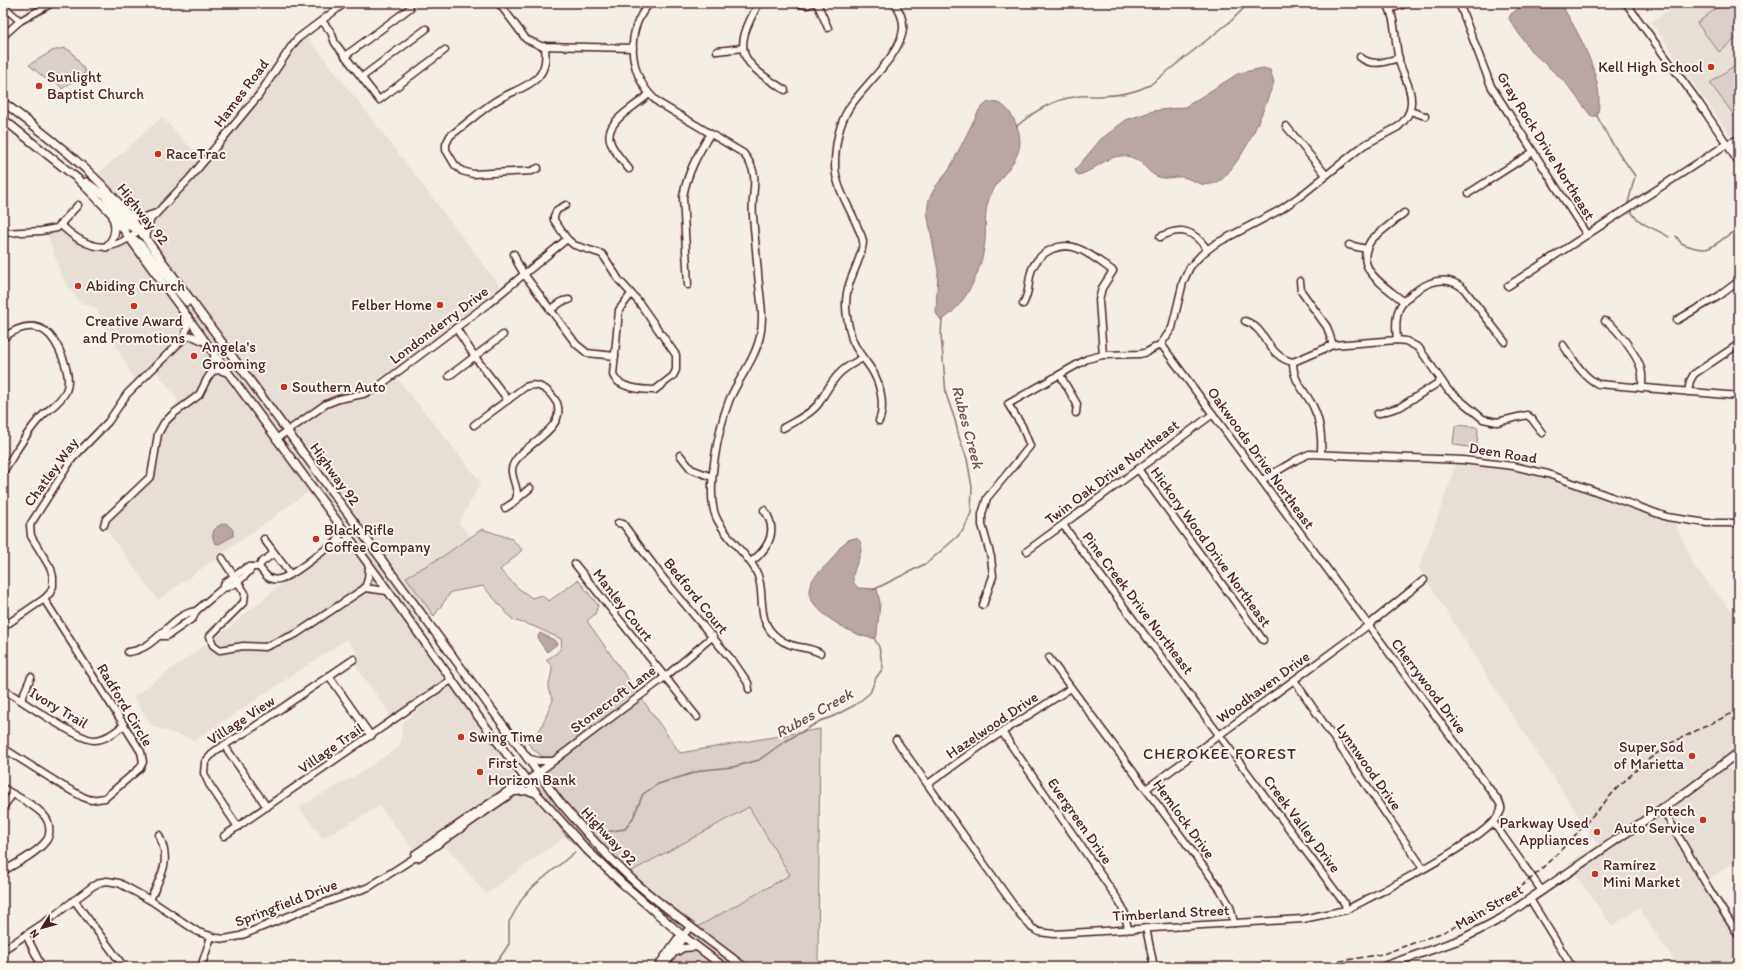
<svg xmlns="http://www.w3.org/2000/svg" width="1742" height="970" font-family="Itim,sans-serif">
<rect width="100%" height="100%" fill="#f4eee4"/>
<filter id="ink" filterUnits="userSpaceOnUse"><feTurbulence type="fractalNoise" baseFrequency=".025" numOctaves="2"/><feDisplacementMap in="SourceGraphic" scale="8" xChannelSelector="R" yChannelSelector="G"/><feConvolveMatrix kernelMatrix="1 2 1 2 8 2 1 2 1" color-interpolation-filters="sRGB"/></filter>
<g filter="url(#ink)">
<!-- built -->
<g fill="#e7dfd6">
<polygon points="1677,3 1739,3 1739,132 1736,134 1731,134 1728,132 1695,86 1652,22"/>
<polygon points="301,29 361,105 500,286 427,349 392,372 481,482 459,523 470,537 442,557 406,577 434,616 415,630 566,836 486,894 440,839 418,856 380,806 323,838 299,807 357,775 400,746 403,722 436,696 390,727 387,716 390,714 354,664 360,659 347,639 195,740 153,727 133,697 227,629 341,536 308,492 158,600 99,520 146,476 155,436 178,400 150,363 135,381 96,308 79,302 61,275 47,233 65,229 97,249 133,237 81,189 162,117 201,159"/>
<polygon points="1459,457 1545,474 1624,507 1675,522 1693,565 1739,620 1739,752 1725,765 1731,771 1739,764 1739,859 1703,883 1710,897 1739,938 1739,967 1678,967 1639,908 1612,926 1568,864 1598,845 1514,718 1419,568"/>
<polygon points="749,807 791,875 683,935 614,881"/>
</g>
<!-- green -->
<g fill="#dbd0c9" stroke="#92787a">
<polygon points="1723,3 1739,3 1739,36 1719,52 1697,23"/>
<polygon points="64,48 71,51 86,72 62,89 56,81 52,84 29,65 52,51"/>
<polygon points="1739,62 1739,117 1737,119 1710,83"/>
<polygon points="1457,425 1476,427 1478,429 1477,446 1474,448 1455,445 1453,443 1455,427"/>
<path d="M482,529L512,539L522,550L500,570L518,588L532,598L541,595L549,601L578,580L598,605L595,614L587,621L680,753L820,729L818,967H661L683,935L790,875L749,807L614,881L566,836L523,777L546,759L534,750L527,742L541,728L553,700L548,689L552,671V666L546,660C555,654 564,651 561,639L533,626L513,620L483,586L451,592L434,616L406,577L442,557Z"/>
</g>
<!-- water -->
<g fill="#baa7a5" stroke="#8d7174">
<path d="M1526,3H1559L1562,6C1579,33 1607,84 1597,116H1591L1566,83L1531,51L1511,22L1509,18L1511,14Z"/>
<path d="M1263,68L1270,70L1274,82C1262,113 1252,143 1231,169C1227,174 1222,181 1215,183C1201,188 1195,180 1183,177C1175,176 1166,180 1159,177C1147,174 1143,158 1126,156C1108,154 1096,170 1079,175L1076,173L1075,170L1101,139L1126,120L1153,111L1185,107L1239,73Z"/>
<path d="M988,102C1000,102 1006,106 1012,116C1036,158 999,168 988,202C984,215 986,228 985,241C982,271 966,305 941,321L936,313L938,271L927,212L929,199L936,186L949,170L979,110Z"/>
<path d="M226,523L233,530V536L219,544L215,543C209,533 216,525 226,523Z"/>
<path d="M856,538C870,545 852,567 853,579C853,583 856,585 858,588L877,589L880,603L877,633V636L874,638C857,639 807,610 809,590C811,576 823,570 832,559C839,550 843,539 856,538Z"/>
<polygon points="540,633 554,640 557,644 547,652 539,641 538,636"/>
</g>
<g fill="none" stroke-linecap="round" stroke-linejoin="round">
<!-- stream -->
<g stroke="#8d7174" stroke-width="1.5">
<polyline points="1597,116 1610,140 1635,176 1628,203"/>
<path d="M1017,126C1033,112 1053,100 1074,97C1082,95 1091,96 1099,96C1117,96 1134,93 1150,85L1231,21L1249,3"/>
<path d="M1631,210C1636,224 1657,229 1669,237"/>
<path d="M1676,236L1681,243C1688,246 1701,251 1709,248C1720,243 1727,233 1739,230"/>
<polyline points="873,590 927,563 957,537 964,529 971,513 972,487 967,459 959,437 955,420 946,394 941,334 942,320"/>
<polyline points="599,833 625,829 633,818 643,794 658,784 703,770 733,767 759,760 781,744 820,721 832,717 855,705 870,693 876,678 883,668 879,647 874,638"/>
<polyline points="485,967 499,959 509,944 509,922 523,897 535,885 575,852"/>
</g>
<!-- minor casing -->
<g stroke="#4a1f2b" stroke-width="9">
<g id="minor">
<polyline points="499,3 526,39 541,46 633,48"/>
<path d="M650,3C623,32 629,79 659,103L743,153C763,177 750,190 753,216C755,239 757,262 759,285C761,302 764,319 760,336C755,360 738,379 729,401C719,427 704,494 717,519C726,538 744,551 755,569C768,592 753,620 778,638C793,650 807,645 820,653"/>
<path d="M759,3C731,52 740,62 785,90"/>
<polyline points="793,3 807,5 813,3"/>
<polyline points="817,3 828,28"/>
<polyline points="1459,3 1491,86 1587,235"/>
<polyline points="1626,3 1699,103 1727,144 1739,164"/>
<polyline points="3,6 20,21"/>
<polyline points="1390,9 1407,3"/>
<polyline points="322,21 331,32 335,43 379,100 445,50"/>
<polyline points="3,36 20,21 52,3"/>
<polyline points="717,51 743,48"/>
<polyline points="345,56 410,8"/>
<path d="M1360,57C1372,67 1384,62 1399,58"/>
<polyline points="362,77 426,29"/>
<polyline points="1410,111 1425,116"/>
<polyline points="1286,126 1326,175"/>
<polyline points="1728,145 1739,152"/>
<path d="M538,168L532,171L473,174L462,171L455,165L446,150V144L450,136C465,125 479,112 494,102C507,93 530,87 539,76C546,67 546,57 545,46"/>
<path d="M629,169C623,161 613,151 610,141C604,121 637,106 649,94"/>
<polyline points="1469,193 1533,152"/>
<path d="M566,205L557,210L554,216V220L567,239L574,245L602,254L605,258L619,280L638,301L676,355V370L673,376L655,390C642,390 618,388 613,375L619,310L631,294"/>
<polyline points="153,217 190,178 259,95 291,47 297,39 345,3"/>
<path d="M61,225C89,252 113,255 142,227"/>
<polyline points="3,233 41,231 57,228 78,205"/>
<path d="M1160,237C1181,226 1193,230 1207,249"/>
<polyline points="1349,245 1366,249"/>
<polyline points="514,254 517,262 524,274 576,344 587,353 615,356"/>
<polyline points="1300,281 1301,291 1327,327 1333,345"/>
<path d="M688,285L683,197C687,173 698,154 710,134"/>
<polyline points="1508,286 1727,144 1739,139"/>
<path d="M1403,301C1384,285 1351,268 1372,239L1404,213"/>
<path d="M1023,304C1031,290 1027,282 1032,269C1040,251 1061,241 1079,249C1091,254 1102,263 1113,271L1102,288L1099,300L1103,355"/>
<polyline points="550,310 563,301 569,300"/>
<polyline points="1677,320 1719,296 1739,281"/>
<path d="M1245,321C1267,328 1267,357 1293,362L1333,345L1397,340L1406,341L1419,348L1448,390L1483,419L1497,422L1527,415L1532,419L1542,433"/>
<path d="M1605,321C1616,326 1638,357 1641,369C1643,375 1642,382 1642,388"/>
<polyline points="456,328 475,357 508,400"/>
<path d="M3,338C15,329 31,322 45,331C58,340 73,375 66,391C61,402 50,408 41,417C27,431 14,455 3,472"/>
<polyline points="184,338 187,328 185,314"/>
<path d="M1397,340C1396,330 1395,319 1399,309C1402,302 1407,298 1413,293C1429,281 1447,274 1464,289L1505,342"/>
<path d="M1563,345C1573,359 1582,376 1598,384L1739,396"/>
<path d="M1293,362C1293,382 1304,389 1313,406C1320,420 1322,439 1321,454"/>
<polyline points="213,371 219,370 228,373"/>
<polyline points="1060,375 1077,404 1076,413"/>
<polyline points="449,376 503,335"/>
<polyline points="1688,392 1690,381 1694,374 1739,344"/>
<polyline points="1377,414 1400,407 1441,381"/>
<path d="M879,421C885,406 881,386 873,372C866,360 856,351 852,339C847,321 843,303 849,285C853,271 862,257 863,242C863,238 860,232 858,228C850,207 836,189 835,166C835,146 838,126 849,108C863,86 901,55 903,29C904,19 899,11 895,3"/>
<path d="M474,425L525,387C533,384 538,385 545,389C551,393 554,398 557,403C567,430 522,444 513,465C508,476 522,491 515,501C512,504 508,506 505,508"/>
<path d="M783,428C795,421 811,414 819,403C834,379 835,372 863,358"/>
<polyline points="276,439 326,404 339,399 363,394 375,389 489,303 567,239"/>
<polyline points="680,455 691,469 712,477"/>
<polyline points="1138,469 1263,640"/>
<polyline points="1262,480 1296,460 1309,454 1463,460 1513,466 1548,474 1667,517 1707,523 1739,523"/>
<polyline points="516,500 530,488"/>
<polyline points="618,523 623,524 663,578 735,664 748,683 749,689"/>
<polyline points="104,525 106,519 151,476 158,434 164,423 173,414 199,395 207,379 214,369 214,353"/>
<polyline points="1063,525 1345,904 1346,910"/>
<polyline points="264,539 290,574"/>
<polyline points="336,543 339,537 337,522"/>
<polyline points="1027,551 1213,414"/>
<polyline points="222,558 245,593 244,602 210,636 213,645 220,650 243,646 265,647 296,634 365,588"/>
<path d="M751,562C769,548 779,530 764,510"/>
<polyline points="575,564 697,717"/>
<polyline points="259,567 261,563 274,553"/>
<path d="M223,588C232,588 248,575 252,567"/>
<polyline points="365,588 387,591"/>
<polyline points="365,588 368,579 369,566"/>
<path d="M983,605L993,576L991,557L982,525V514L987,498L1030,446L1022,426L1008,404L1087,359L1103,355L1140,354L1147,352L1161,344L1172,328L1183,282L1190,267L1202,254L1215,244L1280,210L1303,194L1364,145L1398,127C1406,120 1411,113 1411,103C1412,89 1404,77 1400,64C1394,44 1397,21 1387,3"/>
<polyline points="3,627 44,599 50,593 53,586 53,577 51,569 31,536 30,525 72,459 108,422 127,394 184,338 192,336 205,342"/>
<path d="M160,636H167L193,618L196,611L223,588L225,583L247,567H259C263,571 266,578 272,579C289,585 327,542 342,541C346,541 350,543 354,545"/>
<path d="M128,652C158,649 169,615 196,611"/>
<polyline points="1049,658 1220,889 1230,906 1234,923"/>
<polyline points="329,676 371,736"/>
<polyline points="1294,680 1423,868"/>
<path d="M3,689C21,700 78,740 94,740C106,740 116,731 124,725"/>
<polyline points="21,700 31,677"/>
<polyline points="1002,732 1119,901 1125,914 1128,929"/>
<path d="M896,740L1019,913L1032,928L1039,932L1054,934L1303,919L1346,910C1374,895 1494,837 1501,810C1502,806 1500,803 1497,799L1161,344"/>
<polyline points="224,745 267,807"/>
<polyline points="3,748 63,786 83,797 91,800 105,798 140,768 143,762 141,752 124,725 44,599"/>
<polyline points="527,758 538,761 553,761"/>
<polyline points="928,784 985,743 1071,688"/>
<path d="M3,788C15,796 38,806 46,818C50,824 51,835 46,841C37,853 16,864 3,871"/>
<polyline points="1146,789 1366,627 1424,580"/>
<polyline points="516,792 528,791 537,794"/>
<polyline points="3,807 13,794"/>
<polyline points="1662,808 1709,889 1739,936"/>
<polyline points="1493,822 1542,891"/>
<polyline points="238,827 209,784 204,773 205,762 215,751 254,727 354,659"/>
<polyline points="224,836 451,680"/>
<polyline points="414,858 415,854 522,781 527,781"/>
<polyline points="1530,899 1572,967"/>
<polyline points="74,900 124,967"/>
<path d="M150,900C161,874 172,864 159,835"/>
<polyline points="1146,928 1154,967"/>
<polyline points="26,935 42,967"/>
<polyline points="3,950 47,921 93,886 101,882 107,881 119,883 150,900 198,932 217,938 225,939 240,936 304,910 369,887 414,858 418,858 524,785 527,781 665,677 713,636"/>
<polyline points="677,952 683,948 697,947"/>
<polyline points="202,964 211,937"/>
<polyline points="657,967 677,939 683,936 690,927"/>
<polyline points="664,967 682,941 683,936"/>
</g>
</g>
<!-- major casing -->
<g stroke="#4a1f2b" stroke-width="10">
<g id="major">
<path d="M3,102C47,136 92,169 127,213L559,801C583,829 608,858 636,883C670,913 708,939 744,967"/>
<polyline points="3,119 78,179 112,214 378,577 477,715 537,794 587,850 623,884 683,936 724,967"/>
<polyline points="86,182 104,195 129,226 140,230"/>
<polyline points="129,214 143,218 155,214"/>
<polyline points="129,238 135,240 141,245 187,302"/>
<polyline points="146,238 147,227 150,220"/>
<path d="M106,247C115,239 117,230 113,218"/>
<polyline points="1382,967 1462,939 1502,918 1689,790 1739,752"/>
</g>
</g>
<!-- minor -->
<use href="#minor" stroke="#fbf7ec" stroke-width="6"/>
<!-- major -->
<use href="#major" stroke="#fbf7ec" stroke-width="7"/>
<!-- rail -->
<polyline stroke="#4a1f2b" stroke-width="1.5" stroke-dasharray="6 3" stroke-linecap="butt" points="1304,967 1383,954 1441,933 1463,923 1513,892 1533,877 1569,842 1619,786 1645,762 1671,743 1739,710"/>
</g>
</g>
<!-- markers -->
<g fill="#c8321e" stroke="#fbf7ec" stroke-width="1.5">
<circle cx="1711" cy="67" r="4"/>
<circle cx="39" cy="86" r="4"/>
<circle cx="158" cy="154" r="4"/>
<circle cx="78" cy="286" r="4"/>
<circle cx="440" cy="305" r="4"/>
<circle cx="134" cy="306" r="4"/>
<circle cx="194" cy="356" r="4"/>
<circle cx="284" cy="387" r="4"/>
<circle cx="316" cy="539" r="4"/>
<circle cx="461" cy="737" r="4"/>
<circle cx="1692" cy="756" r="4"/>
<circle cx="480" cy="772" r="4"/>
<circle cx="1703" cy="820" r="4"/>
<circle cx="1597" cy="832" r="4"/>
<circle cx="1595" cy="874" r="4"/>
</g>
<g text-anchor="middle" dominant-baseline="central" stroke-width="4" stroke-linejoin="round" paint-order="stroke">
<!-- poi labels -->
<g font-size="15" fill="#4a1f2b" stroke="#fbf7ec" text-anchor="start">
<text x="1703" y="67" text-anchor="end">Kell High School</text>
<text x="47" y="77">Sunlight<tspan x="47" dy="17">Baptist Church</tspan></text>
<text x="166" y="154">RaceTrac</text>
<text x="86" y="286">Abiding Church</text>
<text x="432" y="305" text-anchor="end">Felber Home</text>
<text x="134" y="321" text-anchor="middle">Creative Award<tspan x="134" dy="17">and Promotions</tspan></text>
<text x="202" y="347">Angela's<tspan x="202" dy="17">Grooming</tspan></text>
<text x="292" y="387">Southern Auto</text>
<text x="324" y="530">Black Rifle<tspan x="324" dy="17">Coffee Company</tspan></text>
<text x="469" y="737">Swing Time</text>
<text x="1684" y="747" text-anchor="end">Super Sod<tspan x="1684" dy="17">of Marietta</tspan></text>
<text x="488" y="763">First<tspan x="488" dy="17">Horizon Bank</tspan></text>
<text x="1695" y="811" text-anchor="end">Protech<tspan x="1695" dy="17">Auto Service</tspan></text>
<text x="1589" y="823" text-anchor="end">Parkway Used<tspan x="1589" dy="17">Appliances</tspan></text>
<text x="1603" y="865">Ramírez<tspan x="1603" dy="17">Mini Market</tspan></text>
</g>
<!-- street labels -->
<g font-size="15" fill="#4a1f2b" stroke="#fbf7ec">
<text transform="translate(241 93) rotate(-53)">Hames Road</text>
<text transform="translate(1546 146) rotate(58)">Gray Rock Drive Northeast</text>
<text transform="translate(143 214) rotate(52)">Highway 92</text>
<text transform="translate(439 325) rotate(-37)">Londonderry Drive</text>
<text transform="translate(1503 453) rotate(9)">Deen Road</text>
<text transform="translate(1261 458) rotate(54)">Oakwoods Drive Northeast</text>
<text transform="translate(51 472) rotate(-54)">Chatley Way</text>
<text transform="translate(1112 472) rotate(-37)">Twin Oak Drive Northeast</text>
<text transform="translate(335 474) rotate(54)">Highway 92</text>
<text transform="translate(1211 547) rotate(54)">Hickory Wood Drive Northeast</text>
<text transform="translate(696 596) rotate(51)">Bedford Court</text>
<text transform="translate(1138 603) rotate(53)">Pine Creek Drive Northeast</text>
<text transform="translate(623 605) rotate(52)">Manley Court</text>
<text transform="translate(1429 686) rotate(53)">Cherrywood Drive</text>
<text transform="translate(1263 687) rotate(-36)">Woodhaven Drive</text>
<text transform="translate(613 699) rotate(-37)">Stonecroft Lane</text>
<text transform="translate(125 705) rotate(59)">Radford Circle</text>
<text transform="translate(59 708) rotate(31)">Ivory Trail</text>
<text transform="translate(241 720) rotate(-33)">Village View</text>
<text transform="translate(992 725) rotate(-34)">Hazelwood Drive</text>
<text transform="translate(331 748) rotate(-35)">Village Trail</text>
<text transform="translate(1369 767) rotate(55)">Lynnwood Drive</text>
<text transform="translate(1184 819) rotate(54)">Hemlock Drive</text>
<text transform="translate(1080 821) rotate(55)">Evergreen Drive</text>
<text transform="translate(1302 824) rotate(53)">Creek Valley Drive</text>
<text transform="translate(609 836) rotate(47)">Highway 92</text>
<text transform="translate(286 903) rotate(-21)">Springfield Drive</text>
<text transform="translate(1489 907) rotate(-30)">Main Street</text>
<text transform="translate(1171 913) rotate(-3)">Timberland Street</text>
</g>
<!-- water labels -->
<g font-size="16" font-style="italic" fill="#714f56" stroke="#fbf7ec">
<text transform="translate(968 427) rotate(75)">Rubes Creek</text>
<text transform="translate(814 713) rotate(-29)">Rubes Creek</text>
</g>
<!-- neighbourhood labels -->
<g font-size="16" letter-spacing="1" fill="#4a1f2b" stroke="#fbf7ec">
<text x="1220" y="753">CHEROKEE FOREST</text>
</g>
</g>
<!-- margin -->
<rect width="1742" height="970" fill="none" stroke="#fbf7ec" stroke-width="16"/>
<rect x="8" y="8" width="1726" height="954" fill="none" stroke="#4a1f2b" stroke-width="1.5" filter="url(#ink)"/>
<!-- north arrow -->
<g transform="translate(42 928) rotate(233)" stroke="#fbf7ec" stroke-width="3" paint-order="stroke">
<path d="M0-3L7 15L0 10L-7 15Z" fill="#4a1f2b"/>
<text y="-6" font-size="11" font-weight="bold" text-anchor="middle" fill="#4a1f2b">N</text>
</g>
</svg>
